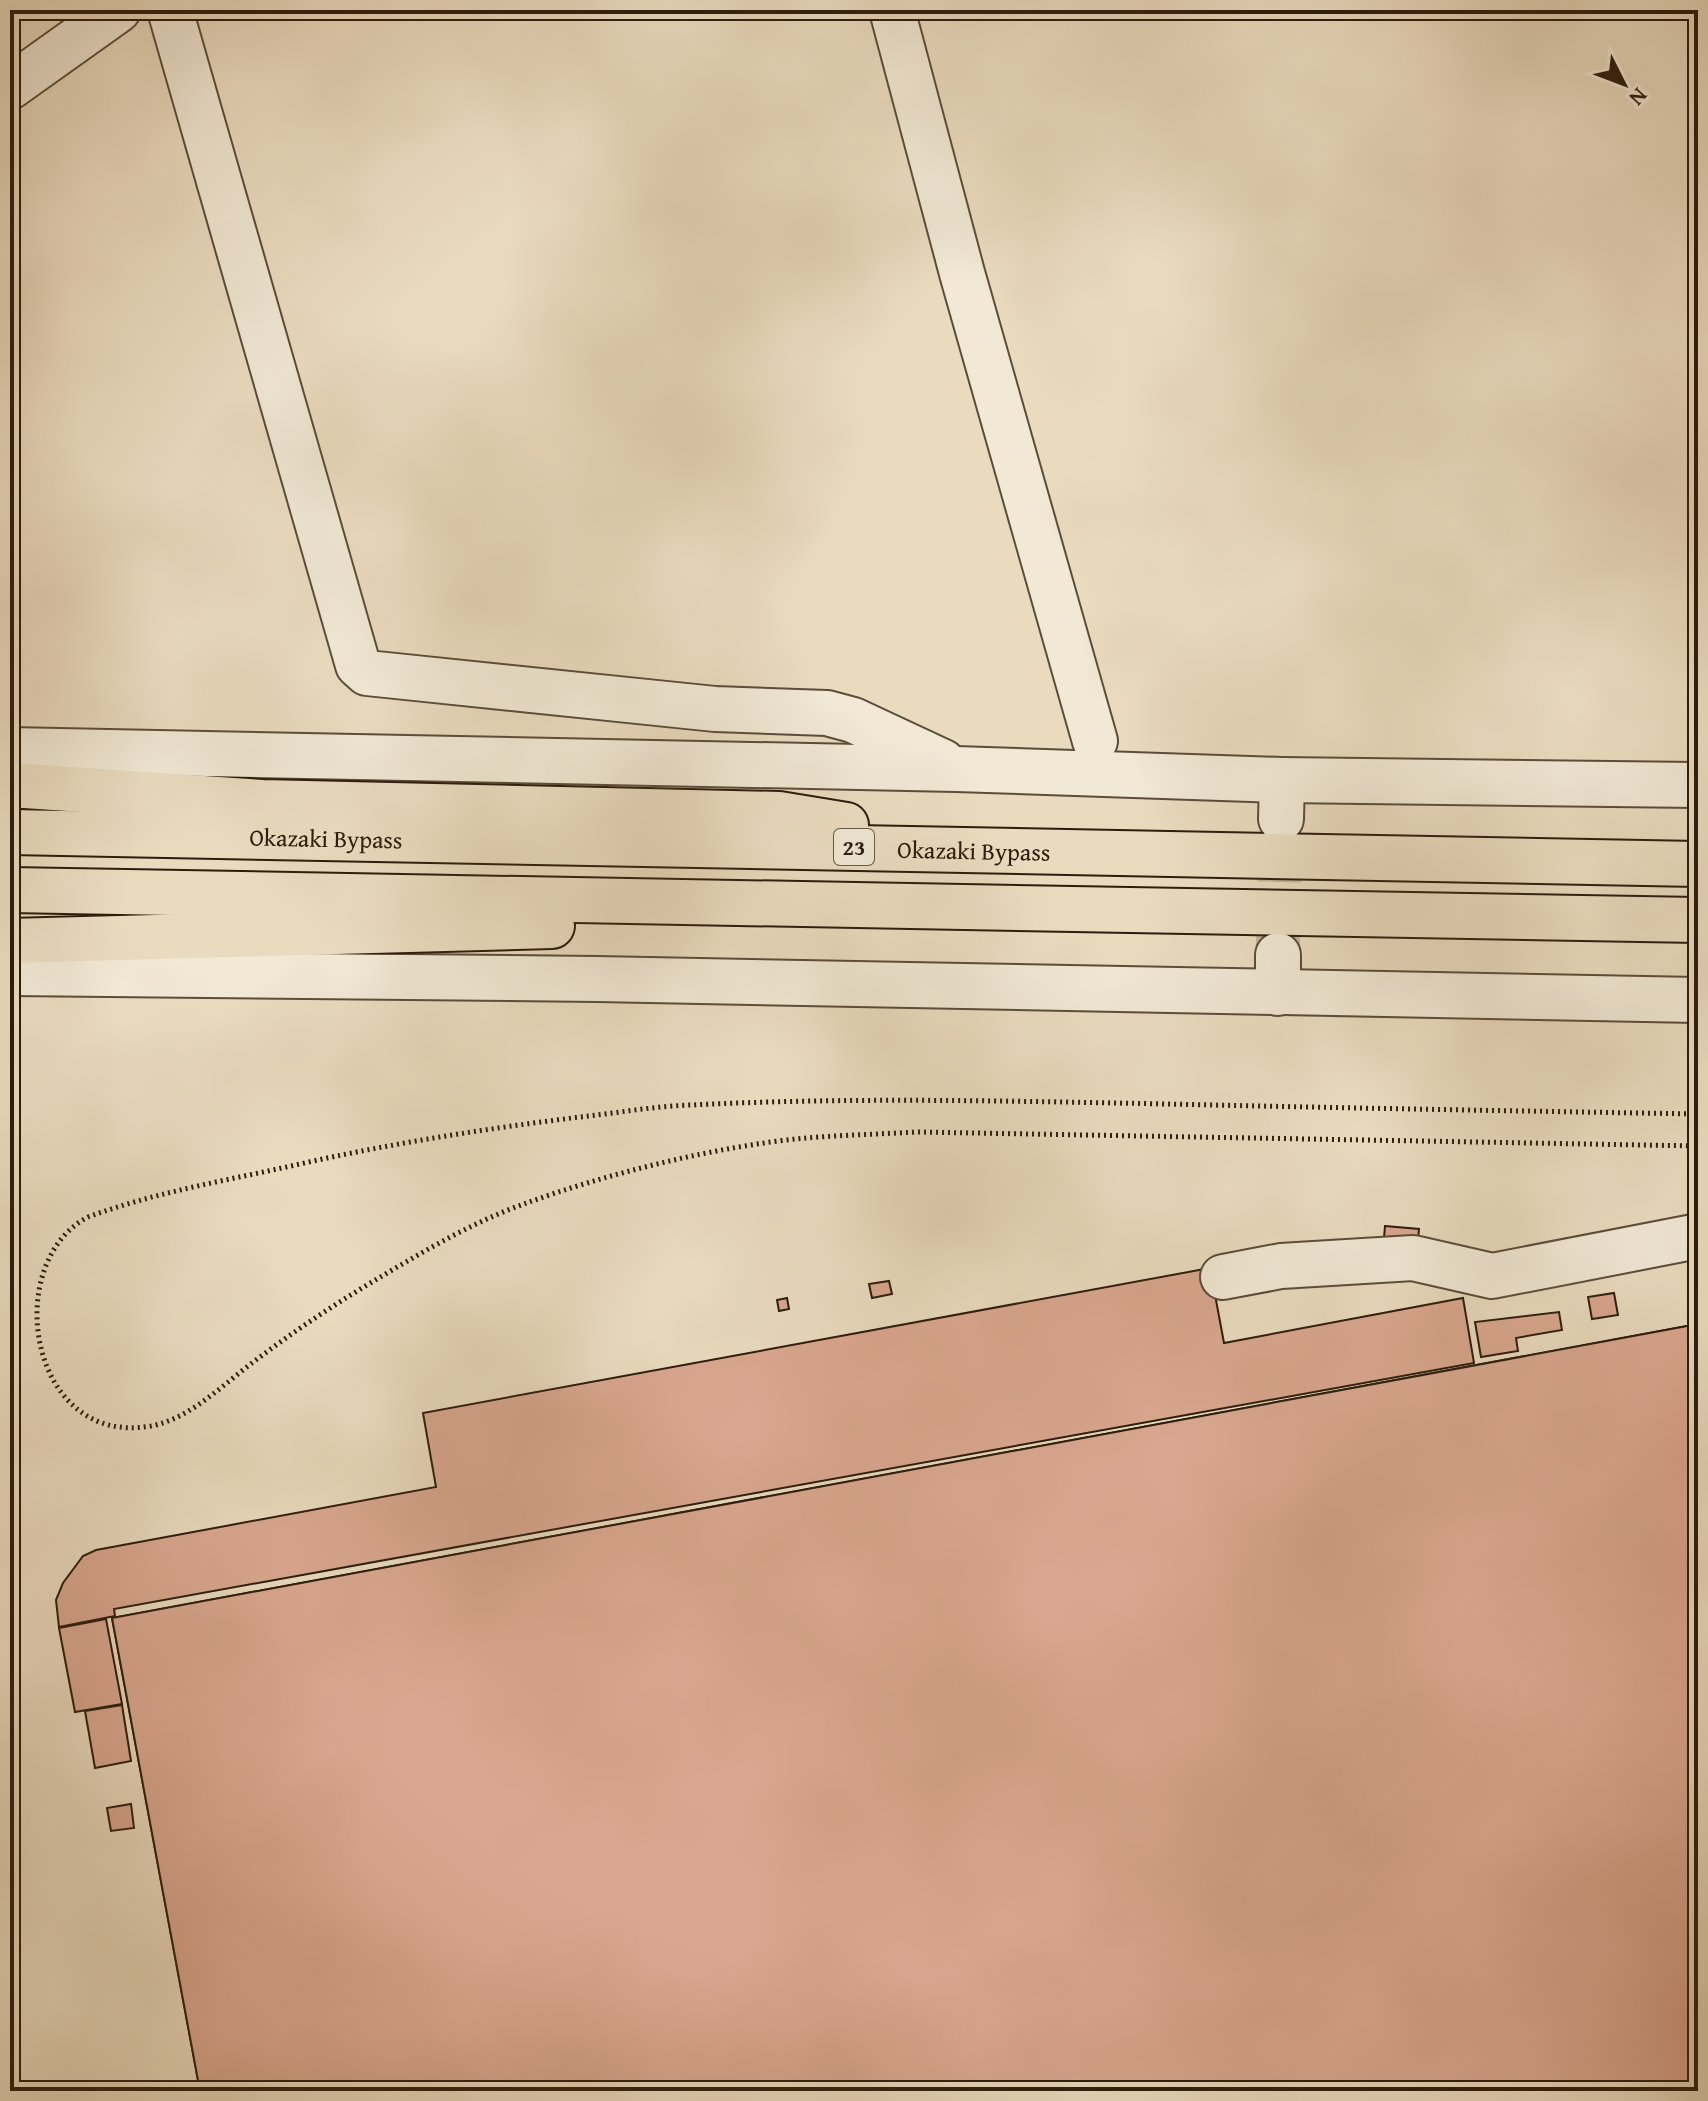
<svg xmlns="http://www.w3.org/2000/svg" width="1708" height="2101" font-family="'Gentium Book Plus',serif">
<rect width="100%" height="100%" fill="#eadbbf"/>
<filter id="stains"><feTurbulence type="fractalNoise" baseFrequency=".0025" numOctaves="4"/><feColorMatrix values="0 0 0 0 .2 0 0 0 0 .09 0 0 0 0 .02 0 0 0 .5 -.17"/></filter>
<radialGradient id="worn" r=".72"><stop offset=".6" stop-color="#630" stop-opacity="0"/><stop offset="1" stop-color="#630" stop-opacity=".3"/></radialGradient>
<!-- building -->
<g fill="#d9a78f" stroke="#2c1c0d" stroke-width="2">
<polygon points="1385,1226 1419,1229 1418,1240 1384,1238"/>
<polygon points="1210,1268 1224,1343 1463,1298 1474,1363 114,1609 115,1616 59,1627 56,1600 63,1583 83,1556 96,1550 436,1487 423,1413"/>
<polygon points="889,1281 892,1294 872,1298 869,1284"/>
<polygon points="1614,1293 1618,1315 1592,1319 1588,1297"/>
<polygon points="787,1298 789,1309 779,1311 777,1300"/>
<polygon points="1559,1312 1562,1330 1516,1338 1518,1351 1481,1357 1475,1322"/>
<polygon points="1698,1324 1698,2091 200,2091 112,1618"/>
<polygon points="1698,1324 1698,2091 200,2091 112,1618"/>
<polygon points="106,1619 122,1704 75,1712 59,1628"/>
<polygon points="122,1705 131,1761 95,1768 85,1711"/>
<polygon points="131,1804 134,1828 111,1831 107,1808"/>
</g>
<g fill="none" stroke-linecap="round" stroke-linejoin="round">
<!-- minor-tunnel -->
<polyline stroke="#c4b59b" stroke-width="44" stroke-dasharray="44 22" stroke-linecap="butt" points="1278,948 1281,819"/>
<!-- minor casing -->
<g stroke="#5c4c3a" stroke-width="48">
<g id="minor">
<polyline points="170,10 358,665 367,673 715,709 827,713 853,720 943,762"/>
<polyline points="892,10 962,273 1095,741"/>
<polyline points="10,87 118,10"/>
<polyline points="10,750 956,769 1282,780 1698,785"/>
<polyline points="1281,819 1282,780"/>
<polyline points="10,973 597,979 1698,1000"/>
<polyline points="1278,993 1278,955"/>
<polyline points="1223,1277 1281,1266 1413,1258 1492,1276 1698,1236"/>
</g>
</g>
<!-- highway casing -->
<g stroke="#2c1c0d" stroke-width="48">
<g id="highway">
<polyline points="10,785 262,802 779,814 846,825"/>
<path id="s1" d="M10,832L1698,864"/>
<polyline points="10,890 1698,920"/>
<polyline points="10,941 552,926"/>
</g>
</g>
<!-- path -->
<path stroke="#2c1c0d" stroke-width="5" stroke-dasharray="2 4" stroke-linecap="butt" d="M1698,1114C1521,1111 1344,1108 1167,1104C1008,1101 850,1097 692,1105C655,1106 617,1113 580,1117C483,1129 387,1144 291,1166C223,1181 153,1193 88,1217C0,1263 29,1448 151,1426C192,1418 223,1384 256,1360C293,1332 332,1306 372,1282C419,1254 469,1224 521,1205C605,1174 717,1146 806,1138C843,1135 880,1134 918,1132L1698,1146"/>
<!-- minor -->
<use href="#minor" stroke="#f1e8d5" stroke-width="44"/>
<!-- highway -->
<use href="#highway" stroke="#eadbbf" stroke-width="44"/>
</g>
<g text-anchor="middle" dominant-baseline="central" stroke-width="6" stroke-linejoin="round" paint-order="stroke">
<!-- shield labels -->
<rect fill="#f1e8d5" stroke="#675949" stroke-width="2" x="834" y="829" width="40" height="36" rx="6"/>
<g font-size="22" font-weight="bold" fill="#2c1c0d">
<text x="854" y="847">23</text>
</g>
<!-- street labels -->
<g font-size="24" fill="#2c1c0d" stroke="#f1e8d5">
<text stroke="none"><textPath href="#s1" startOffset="316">Okazaki Bypass</textPath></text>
<text stroke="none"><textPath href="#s1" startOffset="964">Okazaki Bypass</textPath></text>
</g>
</g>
<!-- margin -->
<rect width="1708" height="2101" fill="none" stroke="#eadbbf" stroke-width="40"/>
<rect x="12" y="12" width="1684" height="2077" fill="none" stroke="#2c1c0d" stroke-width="4"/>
<rect x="20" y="20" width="1668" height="2061" fill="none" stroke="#2c1c0d" stroke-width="2"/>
<!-- north arrow -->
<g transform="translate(1624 84) rotate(132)" stroke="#f1e8d5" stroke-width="6" paint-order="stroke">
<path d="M0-6L14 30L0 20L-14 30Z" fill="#2c1c0d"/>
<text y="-12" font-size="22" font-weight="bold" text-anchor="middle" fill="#2c1c0d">N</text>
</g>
<rect width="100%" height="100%" filter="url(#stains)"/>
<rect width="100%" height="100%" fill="url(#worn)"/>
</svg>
